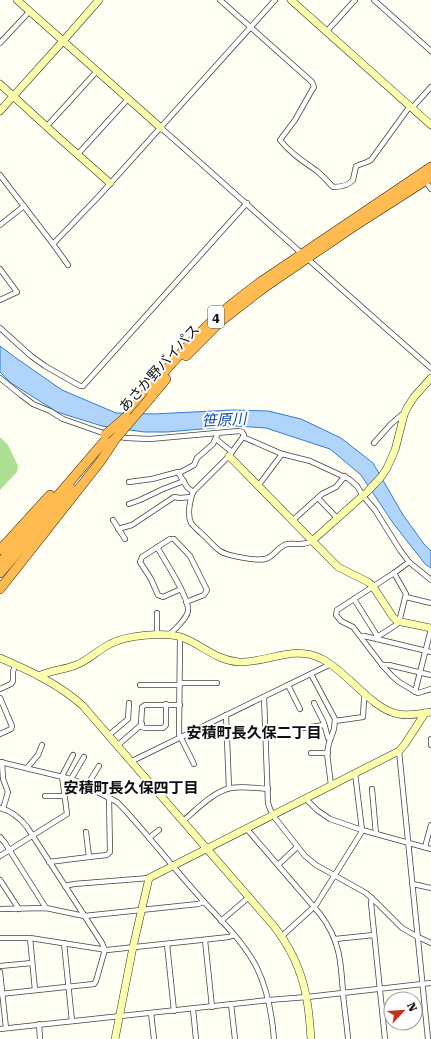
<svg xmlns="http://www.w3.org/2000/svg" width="431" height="1039" font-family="'Roboto Serif','Noto Sans JP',serif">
<rect width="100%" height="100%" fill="#fffef2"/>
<!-- forest -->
<polygon fill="#abe095" points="0,437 8,445 18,466 17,472 0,490"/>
<!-- water -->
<polygon fill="#b1d4fb" stroke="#327cd9" points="0,346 16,358 62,390 116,413 154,414 232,410 268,411 301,419 341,438 373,463 403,515 424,544 431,551 431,568 425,564 393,523 361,475 330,449 266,428 236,426 167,432 144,432 102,426 57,412 11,383 0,372"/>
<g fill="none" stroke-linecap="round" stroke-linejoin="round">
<!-- street casing -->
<g stroke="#424242" stroke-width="6">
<g id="street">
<path d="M220,0L312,82L314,87L312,90L295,120L280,140C290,153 304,162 317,171C323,176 328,182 333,187C340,187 349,185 353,180L356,166L367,162L371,160L410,106"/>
<polyline points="374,0 431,51"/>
<polyline points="327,31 355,0"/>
<polyline points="0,43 30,11"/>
<polyline points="412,108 431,87"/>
<polyline points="46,127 68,103 97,71"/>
<path d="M161,128C251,207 340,289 431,368"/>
<polyline points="77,155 128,99"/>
<polyline points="0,175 53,244 68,265"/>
<polyline points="425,181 431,189"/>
<polyline points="0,225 24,206"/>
<polyline points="53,244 99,196 275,0"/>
<polyline points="0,269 17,292 0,300"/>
<polyline points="0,328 31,356 45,366 80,386 83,386 247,203"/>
<polyline points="0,378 21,395 33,404 50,411 63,419 100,432 107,434"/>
<path d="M117,436L126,438L150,439L239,431L242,432L244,435L243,437L229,456L193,492C190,501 187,514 191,523C194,527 199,531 202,534C208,539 214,547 220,551C227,556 257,561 265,559C275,557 278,545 288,544C296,543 304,546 312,541"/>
<polyline points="243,437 282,454 310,461 349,479 357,486 363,496 375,510 400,550 409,562 431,580"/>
<polyline points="216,439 232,452"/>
<polyline points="374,443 391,424 405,412"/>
<polyline points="179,473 194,465 197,458 213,444 218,433"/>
<polyline points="129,482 152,479 178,472 187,487 193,492"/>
<polyline points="258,486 282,454"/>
<polyline points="318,498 337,518"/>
<polyline points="129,504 140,500 163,489 184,481"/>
<polyline points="113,520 125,539"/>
<polyline points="292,521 322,494 336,487 345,476"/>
<polyline points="118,529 132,525 174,497 180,498 191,497"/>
<path d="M157,547C164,559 190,599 188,611C187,618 174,631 168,635"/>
<polyline points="409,562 394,573 337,610 336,615 341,621 353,627 382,665 392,676 399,682 414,691 418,693 431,689"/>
<polyline points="181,589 163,597 158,595 151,579 140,562 142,557 170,539 174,539 190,556 207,590 204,595 186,602"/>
<polyline points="406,597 431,603"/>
<polyline points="354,599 376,634 377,639"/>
<polyline points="157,613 157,635"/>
<polyline points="180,637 179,734 194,764"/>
<polyline points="361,637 364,636 377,639 431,652"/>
<polyline points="377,637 396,625 399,622 406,594 394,573"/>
<polyline points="382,665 389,665 431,675"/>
<polyline points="311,674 335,719 334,729 329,743 327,753 331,785"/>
<polyline points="180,683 217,683"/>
<polyline points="140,685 180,685"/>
<polyline points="288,685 300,709"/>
<polyline points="0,689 11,684 13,681 13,672 15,665"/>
<polyline points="415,692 431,629"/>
<polyline points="264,697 268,803 270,809 275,818 305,856 316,865 366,893 377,903 402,928 418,937 431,943"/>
<polyline points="0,698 12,726 11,729 0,734"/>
<polyline points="314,703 324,723 328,738 330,739"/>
<polyline points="226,715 229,788"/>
<polyline points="335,721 363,717 364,699 366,695"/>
<polyline points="142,724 142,727 145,728 163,728 166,725 166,704"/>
<polyline points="304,728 324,725"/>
<polyline points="109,735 128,719 129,703"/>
<polyline points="431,739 431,745"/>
<polyline points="118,745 141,725 142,707 145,705 180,705"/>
<polyline points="399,751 428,1039"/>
<polyline points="311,753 328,753"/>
<polyline points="132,761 331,664"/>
<path d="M0,762L67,778L76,781L117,802L122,807C148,835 172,866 198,895C218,918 243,940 257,968C268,991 272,1014 274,1039"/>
<polyline points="2,762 3,779 8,792 3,809"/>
<polyline points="27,768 38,755 42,745"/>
<polyline points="71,779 84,757"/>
<polyline points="86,787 99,766"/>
<polyline points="372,789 376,834"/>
<polyline points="45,796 64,796"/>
<polyline points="305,798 317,810 330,819 362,830 431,849"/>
<path d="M0,808C11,811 20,818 27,827L102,943L104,948V953L96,981L94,984L0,994"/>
<path d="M183,821C196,810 214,791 231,788C243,786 256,788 268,789"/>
<path d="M246,828L320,914C340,940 341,962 343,993C344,1008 347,1024 348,1039"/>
<polyline points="86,832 89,857"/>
<polyline points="0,837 5,843 46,908"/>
<polyline points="149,838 159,830"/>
<polyline points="425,847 431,825"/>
<polyline points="0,856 67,814 62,776 73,755"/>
<polyline points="49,862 89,857 107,855 110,852 109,798"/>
<polyline points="278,865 297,847"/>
<polyline points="0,880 19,909"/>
<polyline points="413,884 431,888"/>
<polyline points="65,886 74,884 149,878"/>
<polyline points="372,898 371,903 385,1039"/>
<polyline points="0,909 46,908 84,916 198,904 204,902"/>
<polyline points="221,921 249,897"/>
<polyline points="282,936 316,905 361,833 362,830 355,773"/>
<polyline points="0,938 30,938 107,950 229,937 234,935"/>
<polyline points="30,938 35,990"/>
<polyline points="335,939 374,935"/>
<polyline points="205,940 212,1007"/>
<polyline points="64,943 72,1021"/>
<polyline points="167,944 174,1011"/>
<polyline points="0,966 32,963"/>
<polyline points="0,972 6,1028"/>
<polyline points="231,1004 235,1039"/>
<polyline points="193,1009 196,1039"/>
<polyline points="151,1013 154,1039"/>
<polyline points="39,1024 40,1039"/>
<polyline points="0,1029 269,1000 307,997 431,983"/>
</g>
</g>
<!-- secondary casing -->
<g stroke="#313131" stroke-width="8">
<g id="secondary">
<polyline points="17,0 161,128"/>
<polyline points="291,0 431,125"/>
<polyline points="0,84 59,138 110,183"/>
<polyline points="0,111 63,41 99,0"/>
<polyline points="229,456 338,567 368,582 372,585 393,617 397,621 431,628"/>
<polyline points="312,541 368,491 381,477 387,468 395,450 404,415 407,408 414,397 431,378"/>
<path d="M0,658C30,671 59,684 83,706L273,925C289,945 301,970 306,995C309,1010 310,1024 311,1039"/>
<path d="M39,676C51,670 64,670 76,665C89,660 98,650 110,644C127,635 163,632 181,637C202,644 214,660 239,662C268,663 294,644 322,659C347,671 371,709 398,714C409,716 420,714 431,712"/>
<polyline points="115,1039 133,947 149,878 399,751 405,744 425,713"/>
</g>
</g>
<!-- highway casing -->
<g stroke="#202020" stroke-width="10">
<g id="highway">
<polyline points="186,356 221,321 265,287 353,227 431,177"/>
<polyline points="151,397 166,379"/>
<path d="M126,417C150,388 174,359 201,332C219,313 240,297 262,281L431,167"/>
<polyline points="0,550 50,495"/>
<polyline points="0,563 108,437"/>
<polyline points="0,573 72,489"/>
<polyline points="0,589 100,462 116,438"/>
</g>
</g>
<!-- street -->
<use href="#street" stroke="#fff" stroke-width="4.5"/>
<!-- secondary -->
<use href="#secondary" stroke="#fbffad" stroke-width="7"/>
<!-- highway -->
<use href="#highway" stroke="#ffbb50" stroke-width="9"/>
<!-- highway-bridge casing -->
<g stroke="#202020" stroke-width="10" stroke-linecap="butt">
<g id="highway-bridge">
<polyline points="105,435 126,417"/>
<polyline points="116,438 151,397"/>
</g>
</g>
<!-- highway-bridge -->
<use href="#highway-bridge" stroke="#ffbb50" stroke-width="9"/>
</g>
<g text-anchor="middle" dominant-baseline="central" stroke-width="4" stroke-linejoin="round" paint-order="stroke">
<!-- shield labels -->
<rect fill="#fff" stroke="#575757" stroke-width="1" x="208" y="306" width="16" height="22" rx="3"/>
<g font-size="13" font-weight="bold" fill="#0f0f0f">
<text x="216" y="317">4</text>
</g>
<!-- street labels -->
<g font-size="14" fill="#0f0f0f" stroke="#fff">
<text transform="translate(159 368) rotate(-48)">あさか野バイパス</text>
</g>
<!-- water labels -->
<g font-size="15" font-style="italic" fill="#0c4ead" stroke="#fff">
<text transform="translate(224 420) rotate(-3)">笹原川</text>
</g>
<!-- neighbourhood labels -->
<g font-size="15" font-weight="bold" fill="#0f0f0f" stroke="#fff">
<text x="254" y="733">安積町長久保二丁目</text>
<text x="131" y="788">安積町長久保四丁目</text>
</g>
</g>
<!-- north arrow -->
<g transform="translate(403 1011) rotate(65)"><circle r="19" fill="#ffffff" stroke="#9f9f9f"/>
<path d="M0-3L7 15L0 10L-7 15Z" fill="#cc2e1a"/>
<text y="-6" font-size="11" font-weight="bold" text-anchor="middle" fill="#0f0f0f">N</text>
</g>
</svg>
